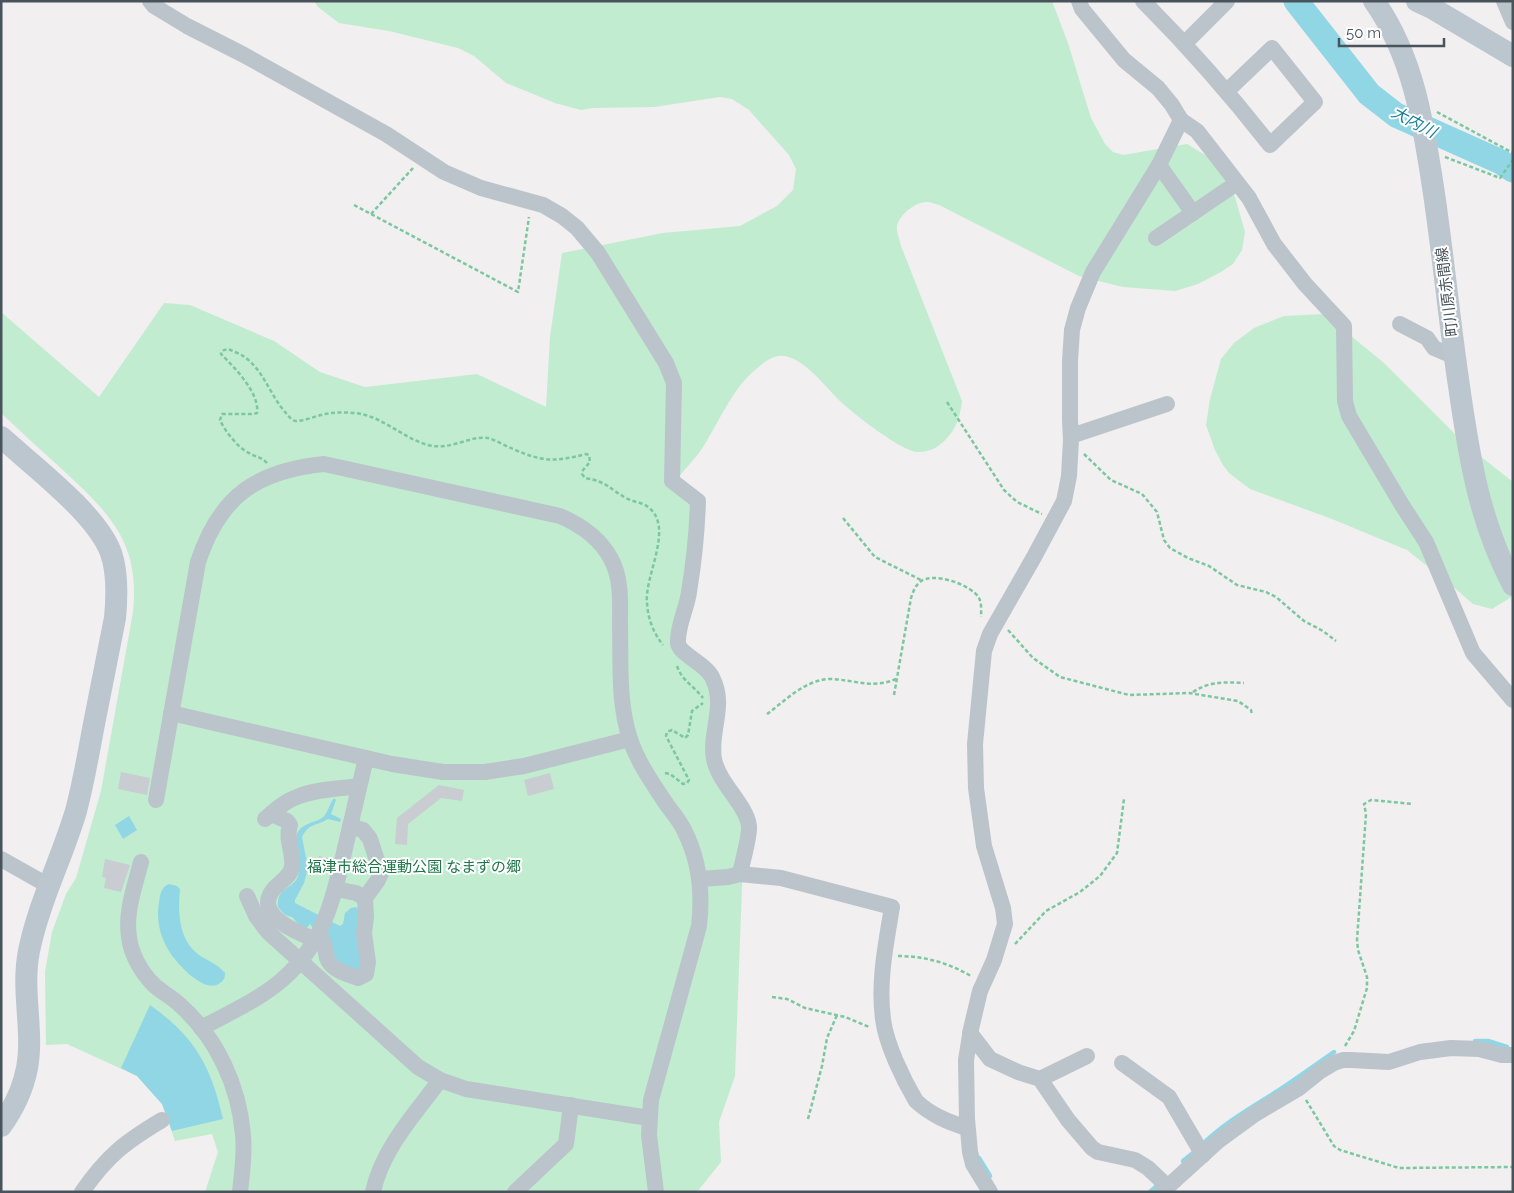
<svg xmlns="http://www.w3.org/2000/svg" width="1514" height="1193" font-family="Raleway,'Noto Sans JP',sans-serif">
<rect width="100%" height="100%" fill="#f1efef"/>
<!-- green -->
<g fill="#c1ecd0">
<path d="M314,1H1052L1068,43L1091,118L1105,144L1113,152L1123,155L1187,144L1205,155L1220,169L1235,197L1245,232L1242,250L1233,264L1221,272L1198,284L1175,291L1123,287L1079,276L939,205C935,204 931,202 927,202C915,202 900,214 897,226C896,232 900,240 901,246L962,401C960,419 954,435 938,446C933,450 924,452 917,452C901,451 854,414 841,402C826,388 801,353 778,356C768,358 762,364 755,370C732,390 722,416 706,442C699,455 687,466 678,478L703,495L682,644L707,663L719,762L745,805L735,1076L719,1122L721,1162L697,1192H205L218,1152L212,1134L175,1141L162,1104L137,1076L67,1044L46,1045L45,972L52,932L66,894L76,878L101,791L133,612C140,543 111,515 64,471C43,452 22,433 1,413V312L99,397L164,303L190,305L274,341L320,372L365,387L477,374L546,407L550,337L562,253L663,233L740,226L777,206L793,190L796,169L789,155L749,110L732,99L720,97L654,107L593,108L581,110L555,103L506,83L474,56L458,48L389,31L339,23L318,7Z"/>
<polygon points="1324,314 1384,363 1466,445 1513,482 1513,596 1492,609 1473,604 1450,584 1407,550 1332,519 1250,489 1229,473 1223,465 1215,450 1206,425 1210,399 1221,359 1234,343 1254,328 1284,316"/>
</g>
<!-- water -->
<g fill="#91d6e5">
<path d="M334,798L336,800L331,814L341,819L340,822L328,819C315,827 310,822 302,837L308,868L304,883L295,900V903L340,926L343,924L345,913L351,908L356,907L361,913L363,960L359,972L341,965L310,924L307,928L301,927L292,917L285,915L278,907C276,887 294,889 298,876C302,864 293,842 297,834C302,823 314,823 322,818C328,814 329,804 334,798Z"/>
<polygon points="129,816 137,830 123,839 115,825"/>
<path d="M169,884L177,886L180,889C178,912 178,939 199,955C208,961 218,964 225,973C225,978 224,980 220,983C205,995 177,964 169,951C160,937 156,919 159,903C160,895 161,887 169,884Z"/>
<path d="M150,1005C195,1037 211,1066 223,1119L172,1131L162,1104L137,1076L121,1068Z"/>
</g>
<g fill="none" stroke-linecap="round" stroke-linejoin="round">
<!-- stream -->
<g stroke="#91d6e5" stroke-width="4.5">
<polyline points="1475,1041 1488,1041 1507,1047"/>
<path d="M1204,1143C1226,1122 1251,1108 1276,1092C1296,1079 1315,1065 1334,1052"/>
<polyline points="979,1158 990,1176"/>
<polyline points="1183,1161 1193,1153"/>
<polyline points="1150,1192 1159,1184"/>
</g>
<!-- river -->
<polyline stroke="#91d6e5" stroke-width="25" points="1296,1 1369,94 1396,115 1501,162 1513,170"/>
</g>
<!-- building -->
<g fill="#c9ccd1">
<polygon points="121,772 150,778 147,795 118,789"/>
<polygon points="550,773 554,789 528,796 524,780"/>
<polygon points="439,785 464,790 462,801 441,798 408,824 407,845 395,844 397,818"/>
<polygon points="319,856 331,859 328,871 316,869"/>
<polygon points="105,859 130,865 121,892 104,888 106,878 102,877"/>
</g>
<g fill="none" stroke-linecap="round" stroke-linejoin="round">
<!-- path -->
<g stroke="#7bc7a0" stroke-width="2.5" stroke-dasharray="4 2.5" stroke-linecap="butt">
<polyline points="1437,112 1513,153"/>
<polyline points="1445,157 1500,178 1513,160"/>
<polyline points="354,205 518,292 529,217"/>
<polyline points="371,214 413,168"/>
<polyline points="947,402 1004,490 1017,502 1042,514"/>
<polyline points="1084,454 1111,480 1142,494 1157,512 1164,540 1170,548 1188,558 1209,566 1237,585 1266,592 1276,597 1304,621 1323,631 1336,641"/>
<path d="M267,463C262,457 255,457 249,453C238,448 225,431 220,420L222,414H253L257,413C260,393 234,367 221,354V352C226,348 229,349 235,352C259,361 267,388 281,407C286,413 289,418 295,421C304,421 313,417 321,415C332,412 344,412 355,413C383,416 402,438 428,445C450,451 471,435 488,438C496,440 505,446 513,449C543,462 555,462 586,454L589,455L590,462L583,470L582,474L585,478C608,482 608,488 626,498C633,502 642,502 648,507C675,527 644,576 647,603C648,619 653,632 663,645"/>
<polyline points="843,518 875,557 921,580"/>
<polyline points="1008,630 1033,658 1060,677 1129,695 1189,693 1238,701 1251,710 1252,715"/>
<path d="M677,666C682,681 694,686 703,698"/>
<path d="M1193,692C1210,681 1225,682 1244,683"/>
<path d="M894,695L911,598C913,592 915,586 920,582C933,571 972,585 979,598C982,604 981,611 981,617"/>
<path d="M767,714C786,700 806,679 831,679C855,680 873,689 896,679"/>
<polyline points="665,773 670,774 683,784 687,783 689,780 666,736 667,732 672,730 685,738 688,735 692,711 703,703"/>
<polyline points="1015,944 1046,911 1080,892 1100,876 1117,853 1124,799"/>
<path d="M898,956C924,956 949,963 971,976"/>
<polyline points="772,997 787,999 805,1008 845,1017 869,1027"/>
<polyline points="1345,1046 1354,1031 1367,988 1367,977 1358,950 1357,940 1366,814 1364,804 1371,800 1413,804"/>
<polyline points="1306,1100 1334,1146 1340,1150 1399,1168 1513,1167"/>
<polyline points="808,1119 822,1066 827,1038 837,1015"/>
</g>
<!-- street -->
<g stroke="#bbc4cb" stroke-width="16">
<path d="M150,1L154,6L187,26L244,55L386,134L444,172L481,188L543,205L562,216L577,228L598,253L666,363L674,383L672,481L698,501C697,531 694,562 689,592C687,608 677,626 678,643C679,654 705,663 712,677C727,706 709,731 714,759C719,784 746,804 749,826C750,836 742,863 740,874"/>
<polyline points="1079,1 1082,9 1124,60 1158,88 1172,105 1181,120 1197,131 1249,198 1274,244 1305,284 1344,326 1345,401 1349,416 1402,505 1426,542 1473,653 1513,700"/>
<path d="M1143,1C1188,46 1230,94 1270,145L1315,102L1272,48L1227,91"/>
<polyline points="1504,1 1513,22"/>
<polyline points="1185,43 1227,1"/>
<polyline points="1159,165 1193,213"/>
<polyline points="1156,238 1237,183"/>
<polyline points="1400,324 1427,338 1434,348 1455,357"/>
<polyline points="1071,436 1167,404"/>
<polyline points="171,713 392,764 443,772 485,772 524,766 630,739"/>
<path d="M156,800L198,562C220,496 256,471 324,464L560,516C581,525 600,538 611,559C622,579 620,603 620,626C621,664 618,703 630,739C638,763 653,784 667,805C673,813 680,821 684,830C700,861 703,892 699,926L651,1100L649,1135L656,1192"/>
<path d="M271,814L287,821L290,825C285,840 294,852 292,867C290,878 279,882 273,890C253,915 298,933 316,940"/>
<path d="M265,819C274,811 285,801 297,797C316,789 339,789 359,786"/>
<polyline points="1,859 49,886"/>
<path d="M141,862C135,886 125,912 129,937C131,954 141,972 153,984C161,992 172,997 180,1005C217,1038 239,1086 243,1135C245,1154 242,1173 240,1192"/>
<path d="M700,879L728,877L740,874L781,878L892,907C886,944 878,981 883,1019C886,1044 903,1079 916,1101C931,1115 948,1122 967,1128"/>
<polyline points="336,889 356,893 365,898"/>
<polyline points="247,896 256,916 268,932 418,1067 440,1080 466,1089 649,1118"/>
<path d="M319,935C325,942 325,949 327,958C331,970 347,974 358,978L366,974L368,962L364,933L366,917L365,898L378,880L381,873L370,839L363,830L350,826"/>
<path d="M201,1028C229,1013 259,1000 283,979C325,942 334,896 346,844C353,815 359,787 366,758"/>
<polyline points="970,1033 990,1059 1018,1072 1040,1079 1068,1120 1092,1148 1098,1152 1135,1160 1148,1168 1167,1186"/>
<polyline points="1122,1063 1169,1097 1203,1155"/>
<polyline points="1040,1079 1087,1056"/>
<path d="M82,1192C107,1156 125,1142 162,1120"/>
<path d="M373,1192C382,1149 415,1114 440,1080"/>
<polyline points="515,1192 566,1144 571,1105"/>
<polyline points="990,1192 973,1164 970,1152 967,1119 966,1060 971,1029 980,991 994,960 1005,924 1003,908 984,846 976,788 975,744 984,651 990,634 1034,557 1064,501 1069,476 1071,440 1070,420 1070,361 1072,330 1078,308 1093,272 1159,165 1181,120"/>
<polyline points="1162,1192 1218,1141 1255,1114 1299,1088 1319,1072 1334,1063 1343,1060 1351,1060 1389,1062 1420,1052 1451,1048 1479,1049 1502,1055 1513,1055"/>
</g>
<!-- secondary -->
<g stroke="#bcc6cf" stroke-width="22">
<path d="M1374,1C1413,56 1423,121 1433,187C1443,253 1449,319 1459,386C1469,456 1479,521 1513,585"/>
<polyline points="1417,1 1432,8 1513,56"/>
<path d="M1,437C33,466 97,514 111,553C118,573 117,597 115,618C108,655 100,692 93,729C88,757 83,784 76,811C62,858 39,902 29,951C21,991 34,1030 27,1068C23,1089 14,1108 1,1126"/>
</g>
</g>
<g text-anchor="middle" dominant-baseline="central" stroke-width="4" stroke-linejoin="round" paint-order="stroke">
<!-- street labels -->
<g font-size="15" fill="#48535b" stroke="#fff">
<text transform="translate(1447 292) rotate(-97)">町川原赤間線</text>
</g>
<!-- park labels -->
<g font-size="15" fill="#1e7748" stroke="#fff">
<text x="414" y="867">福津市総合運動公園 なまずの郷</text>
</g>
<!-- water labels -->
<g font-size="16" font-style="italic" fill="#178098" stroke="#fff">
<text transform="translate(1414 122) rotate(28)">大内川</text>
</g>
</g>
<!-- border -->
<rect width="1514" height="1193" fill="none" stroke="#48535b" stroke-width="5"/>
<!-- scale -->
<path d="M1339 38v8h105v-8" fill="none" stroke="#48535b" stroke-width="2.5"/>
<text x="1346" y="38" font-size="15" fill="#48535b" stroke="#ffffff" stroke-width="4" paint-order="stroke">50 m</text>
</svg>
